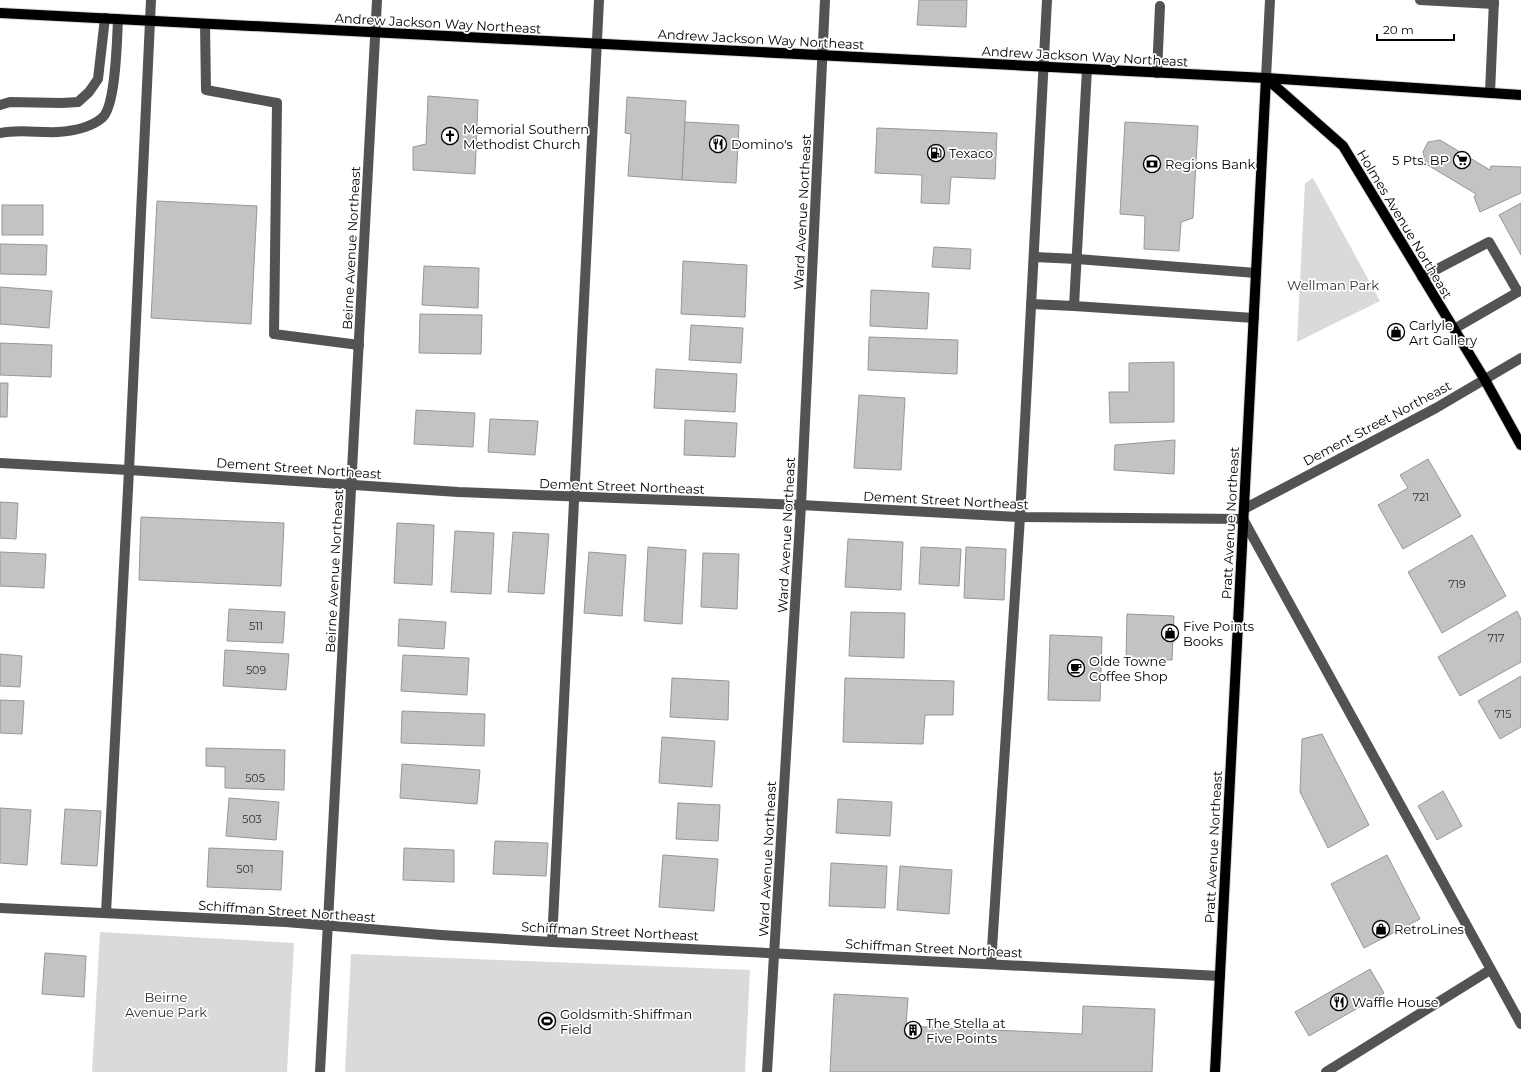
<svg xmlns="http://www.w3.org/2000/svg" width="1521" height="1072" font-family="Montserrat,sans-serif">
<rect width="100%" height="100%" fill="#fff"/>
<!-- green -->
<g fill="#dadada">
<polygon points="1313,178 1380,301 1297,342 1305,183"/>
<polygon points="100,932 294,943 287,1072 92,1072"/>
<polygon points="351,954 750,970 745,1072 345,1072"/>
</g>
<!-- building -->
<g fill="#c3c3c3" stroke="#979797">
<polygon points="919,0 967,0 966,27 917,25"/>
<polygon points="428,96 478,100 475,174 413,170 413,147 426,144"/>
<polygon points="627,97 686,101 682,180 628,176 631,134 625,133"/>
<polygon points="685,122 739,125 736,183 682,180"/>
<polygon points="1125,122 1198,126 1193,218 1181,222 1179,251 1144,249 1145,216 1120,214"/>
<polygon points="877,128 997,133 995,179 951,177 949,204 921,203 922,175 875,173"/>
<polygon points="1440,140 1490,170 1491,166 1521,167 1521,193 1480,212 1474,197 1476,194 1426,164 1423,152 1428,142"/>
<polygon points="157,201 257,206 251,324 151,318"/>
<polygon points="1521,203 1521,255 1499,215"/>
<rect x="2" y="205" width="41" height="30"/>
<polygon points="0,244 47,245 46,275 0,274"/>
<polygon points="934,247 971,249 970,269 932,267"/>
<polygon points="683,261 747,265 745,317 681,314"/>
<polygon points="424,266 479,268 478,308 422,305"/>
<polygon points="0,287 52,291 49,328 0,324"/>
<polygon points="871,290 929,293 927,329 870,326"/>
<polygon points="420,314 482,315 481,354 419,353"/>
<polygon points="691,325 743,328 741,363 689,360"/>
<polygon points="869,337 958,340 957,374 868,370"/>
<polygon points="0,343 52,345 51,377 0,375"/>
<polygon points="1174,362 1174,422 1110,423 1109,392 1129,392 1129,363"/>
<polygon points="656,369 737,374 735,412 654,408"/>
<polygon points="0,383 8,383 7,417 0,417"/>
<polygon points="859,395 905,398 901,470 854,468"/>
<polygon points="416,410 475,413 473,447 414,444"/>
<polygon points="490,419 538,421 535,455 488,452"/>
<polygon points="685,420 737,423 735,457 684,455"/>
<polygon points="1175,440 1174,474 1114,470 1115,445"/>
<polygon points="1428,459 1461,516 1403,549 1378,505 1408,488 1400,475"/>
<polygon points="0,502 18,503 16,539 0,538"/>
<polygon points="141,517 284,523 281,586 139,580"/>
<polygon points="397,523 434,525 432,585 394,583"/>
<polygon points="455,531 494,533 491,594 451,592"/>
<polygon points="513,532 549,534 544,594 508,592"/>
<polygon points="1472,535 1506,596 1442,633 1408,572"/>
<polygon points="848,539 903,542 901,590 845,587"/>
<polygon points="648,547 686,550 682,624 644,621"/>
<polygon points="921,547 961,549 959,586 919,584"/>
<polygon points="966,547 1006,549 1004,600 964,598"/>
<polygon points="0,552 46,554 44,588 0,586"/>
<polygon points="589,552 626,555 622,616 584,613"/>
<polygon points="703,553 739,554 737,609 701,607"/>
<polygon points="229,609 285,612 283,643 227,641"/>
<polygon points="1517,611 1521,619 1521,662 1460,696 1438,657"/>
<polygon points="851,612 905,613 904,658 849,656"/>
<polygon points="1127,614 1174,616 1172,660 1126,659"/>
<polygon points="399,619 446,622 444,649 398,646"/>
<polygon points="1050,635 1102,637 1100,701 1048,700"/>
<polygon points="225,650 289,654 286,690 223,686"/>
<polygon points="0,654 22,656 20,687 0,686"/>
<polygon points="403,655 469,658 467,695 401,691"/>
<polygon points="1521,676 1521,727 1500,739 1478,701"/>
<polygon points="672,678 729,681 728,720 670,717"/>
<polygon points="845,678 954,681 953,715 925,715 923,744 843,742"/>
<polygon points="0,700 24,701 22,734 0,733"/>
<polygon points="402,711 485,714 484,746 401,743"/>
<polygon points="1322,734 1369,825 1328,848 1300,792 1302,739"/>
<polygon points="662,737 715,741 712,787 659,783"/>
<polygon points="206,748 285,750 284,790 225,788 225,767 206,766"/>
<polygon points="402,764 480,770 477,804 400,798"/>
<polygon points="1443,791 1462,826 1437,840 1418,806"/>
<polygon points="229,798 279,802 276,840 226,836"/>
<polygon points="838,799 892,802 890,836 836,833"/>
<polygon points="678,803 720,805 718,841 676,839"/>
<polygon points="0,808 31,810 27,865 0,863"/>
<polygon points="65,809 101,811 97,866 61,864"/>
<polygon points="495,841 548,843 546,876 493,874"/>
<polygon points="209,848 283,851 281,890 207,887"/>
<polygon points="404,848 454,850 454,882 403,880"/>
<polygon points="663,855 718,859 714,911 659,907"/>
<polygon points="1387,855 1420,919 1364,948 1331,884"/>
<polygon points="831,863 887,866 885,908 829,906"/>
<polygon points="900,866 952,870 949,914 897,910"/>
<polygon points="45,953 86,956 84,997 42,994"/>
<polygon points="1370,969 1384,993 1309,1036 1295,1012"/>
<polygon points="834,994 908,998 906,1026 1082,1034 1083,1006 1155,1009 1152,1072 830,1072"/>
</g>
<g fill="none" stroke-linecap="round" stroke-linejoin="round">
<!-- major casing -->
<g stroke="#dbdbdb" stroke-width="12">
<g id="major">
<polyline points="0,13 1266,78 1521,95"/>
<polyline points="1266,78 1343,146 1485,380 1521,445"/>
<polyline points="1215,1072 1266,78"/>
</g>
</g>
<!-- minor -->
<g stroke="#535353" stroke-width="10">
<polyline points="1420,0 1494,4"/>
<polyline points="205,24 206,90 277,103 274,334 359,345"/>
<polyline points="1087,69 1074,306 1254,318"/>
<polyline points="1157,73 1160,6"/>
<polyline points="1266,78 1270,0"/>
<polyline points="1490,93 1494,0"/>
<polyline points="0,105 10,102 62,103 78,102 89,92 98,79 105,18"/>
<path d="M0,133C19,129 39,133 58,132C73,131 90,128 102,118C116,107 117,38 118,19"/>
<polyline points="1034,257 1077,259 1256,273"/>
<polyline points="1422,277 1489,242 1518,292 1454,329"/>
<polyline points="1031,304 1074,306"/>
<polyline points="0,463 129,470 458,492 801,505 1020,517 1243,519 1521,1024"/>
<polyline points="1244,509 1436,408 1521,358"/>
<polyline points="0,908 286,922 441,935 552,942 1220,976"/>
<polyline points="106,913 129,470 151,0"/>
<polyline points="552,942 599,0"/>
<polyline points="991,964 1020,517 1047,0"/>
<polyline points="320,1072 377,0"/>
<polyline points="767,1072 801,505 825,0"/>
<polyline points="1326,1072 1490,970"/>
</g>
<!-- major -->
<use href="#major" stroke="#000" stroke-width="10"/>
</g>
<!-- icons -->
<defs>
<g id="church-ring" transform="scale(0.9)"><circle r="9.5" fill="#fff" stroke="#000" stroke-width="1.5"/><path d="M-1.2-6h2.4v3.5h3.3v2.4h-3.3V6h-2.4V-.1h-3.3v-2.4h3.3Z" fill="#000"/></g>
<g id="restaurant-ring" transform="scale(0.9)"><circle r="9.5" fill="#fff" stroke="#000" stroke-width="1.5"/><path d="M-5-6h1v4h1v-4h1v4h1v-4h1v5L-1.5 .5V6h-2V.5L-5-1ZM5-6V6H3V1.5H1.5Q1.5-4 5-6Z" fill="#000"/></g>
<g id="fuel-ring" transform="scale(0.9)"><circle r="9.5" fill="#fff" stroke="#000" stroke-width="1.5"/><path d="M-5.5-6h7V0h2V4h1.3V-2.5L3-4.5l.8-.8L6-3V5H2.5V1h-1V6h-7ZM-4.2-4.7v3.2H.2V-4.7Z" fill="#000"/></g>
<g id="supermarket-ring" transform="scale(0.9)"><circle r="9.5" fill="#fff" stroke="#000" stroke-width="1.5"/><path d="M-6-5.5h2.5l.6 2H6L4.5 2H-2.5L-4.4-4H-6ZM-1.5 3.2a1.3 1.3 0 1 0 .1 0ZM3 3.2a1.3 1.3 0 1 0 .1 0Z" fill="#000"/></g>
<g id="bank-ring" transform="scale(0.9)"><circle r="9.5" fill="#fff" stroke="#000" stroke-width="1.5"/><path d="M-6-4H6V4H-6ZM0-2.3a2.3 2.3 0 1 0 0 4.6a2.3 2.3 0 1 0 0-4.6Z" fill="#000"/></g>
<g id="shop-ring" transform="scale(0.9)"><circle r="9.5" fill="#fff" stroke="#000" stroke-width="1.5"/><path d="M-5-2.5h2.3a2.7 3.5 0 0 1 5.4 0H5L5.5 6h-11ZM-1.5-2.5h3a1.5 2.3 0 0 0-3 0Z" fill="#000"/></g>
<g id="cafe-ring" transform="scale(0.9)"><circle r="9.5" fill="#fff" stroke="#000" stroke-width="1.5"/><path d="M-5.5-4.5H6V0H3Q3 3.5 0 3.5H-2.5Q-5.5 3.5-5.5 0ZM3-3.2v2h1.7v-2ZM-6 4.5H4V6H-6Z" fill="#000"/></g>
<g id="stadium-ring" transform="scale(0.9)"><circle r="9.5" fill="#fff" stroke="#000" stroke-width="1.5"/><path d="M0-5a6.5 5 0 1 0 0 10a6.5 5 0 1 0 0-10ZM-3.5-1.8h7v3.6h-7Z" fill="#000"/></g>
<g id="building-ring" transform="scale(0.9)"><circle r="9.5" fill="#fff" stroke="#000" stroke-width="1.5"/><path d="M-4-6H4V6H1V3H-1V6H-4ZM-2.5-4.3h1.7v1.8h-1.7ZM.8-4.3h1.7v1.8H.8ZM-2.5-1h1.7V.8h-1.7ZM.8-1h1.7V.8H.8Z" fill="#000"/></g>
</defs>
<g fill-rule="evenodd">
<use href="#church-ring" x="450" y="136"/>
<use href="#restaurant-ring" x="718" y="144"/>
<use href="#fuel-ring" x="936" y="153"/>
<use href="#supermarket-ring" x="1462" y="160"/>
<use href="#bank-ring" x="1152" y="164"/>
<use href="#shop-ring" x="1396" y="332"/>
<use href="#shop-ring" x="1170" y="633"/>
<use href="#cafe-ring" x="1076" y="668"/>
<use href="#shop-ring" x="1381" y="929"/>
<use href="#restaurant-ring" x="1339" y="1002"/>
<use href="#stadium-ring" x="547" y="1021"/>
<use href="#building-ring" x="913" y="1030"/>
</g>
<g text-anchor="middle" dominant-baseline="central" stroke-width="3.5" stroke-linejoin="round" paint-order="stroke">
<!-- number labels -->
<g font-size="11" fill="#313131">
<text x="1421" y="497">721</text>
<text x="1457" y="584">719</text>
<text x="256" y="626">511</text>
<text x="1496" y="638">717</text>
<text x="256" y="670">509</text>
<text x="1503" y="714">715</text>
<text x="255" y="778">505</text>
<text x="252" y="819">503</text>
<text x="245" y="869">501</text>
</g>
<!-- street labels -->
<g font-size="13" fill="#000" stroke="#fff">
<text transform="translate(438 23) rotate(3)">Andrew Jackson Way Northeast</text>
<text transform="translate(761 39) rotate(3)">Andrew Jackson Way Northeast</text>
<text transform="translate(1085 56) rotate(3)">Andrew Jackson Way Northeast</text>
<text transform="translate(802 212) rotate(-87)">Ward Avenue Northeast</text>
<text transform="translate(1405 224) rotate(59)">Holmes Avenue Northeast</text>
<text transform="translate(351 248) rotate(-87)">Beirne Avenue Northeast</text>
<text transform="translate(1377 423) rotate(-28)">Dement Street Northeast</text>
<text transform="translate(299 468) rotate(4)">Dement Street Northeast</text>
<text transform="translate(622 486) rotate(2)">Dement Street Northeast</text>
<text transform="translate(946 500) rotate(3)">Dement Street Northeast</text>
<text transform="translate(1230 523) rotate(-87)">Pratt Avenue Northeast</text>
<text transform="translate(786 535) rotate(-87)">Ward Avenue Northeast</text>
<text transform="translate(334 571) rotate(-87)">Beirne Avenue Northeast</text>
<text transform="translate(1213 847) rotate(-87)">Pratt Avenue Northeast</text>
<text transform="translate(767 859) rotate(-87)">Ward Avenue Northeast</text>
<text transform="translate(287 911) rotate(4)">Schiffman Street Northeast</text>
<text transform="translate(610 931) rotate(3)">Schiffman Street Northeast</text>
<text transform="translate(934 948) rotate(3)">Schiffman Street Northeast</text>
</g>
<!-- poi labels -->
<g font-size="13" fill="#000" stroke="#fff" text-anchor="start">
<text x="463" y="129">Memorial Southern<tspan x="463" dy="15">Methodist Church</tspan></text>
<text x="731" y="144">Domino's</text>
<text x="949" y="153">Texaco</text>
<text x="1449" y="160" text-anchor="end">5 Pts. BP</text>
<text x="1165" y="164">Regions Bank</text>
<text x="1409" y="325">Carlyle<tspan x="1409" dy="15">Art Gallery</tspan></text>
<text x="1183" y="626">Five Points<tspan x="1183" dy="15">Books</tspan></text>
<text x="1089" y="661">Olde Towne<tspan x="1089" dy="15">Coffee Shop</tspan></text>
<text x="1394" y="929">RetroLines</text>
<text x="1352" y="1002">Waffle House</text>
<text x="560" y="1014">Goldsmith-Shiffman<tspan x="560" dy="15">Field</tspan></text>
<text x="926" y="1023">The Stella at<tspan x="926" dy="15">Five Points</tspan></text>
</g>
<!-- park labels -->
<g font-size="13" fill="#313131" stroke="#fff">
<text x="1333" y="285">Wellman Park</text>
<text x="166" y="997">Beirne<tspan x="166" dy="15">Avenue Park</tspan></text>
</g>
</g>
<!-- scale -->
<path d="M1377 34v6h77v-6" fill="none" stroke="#000000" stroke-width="2"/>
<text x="1383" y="34" font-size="12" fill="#000000" stroke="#ffffff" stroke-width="3" paint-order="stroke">20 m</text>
</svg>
